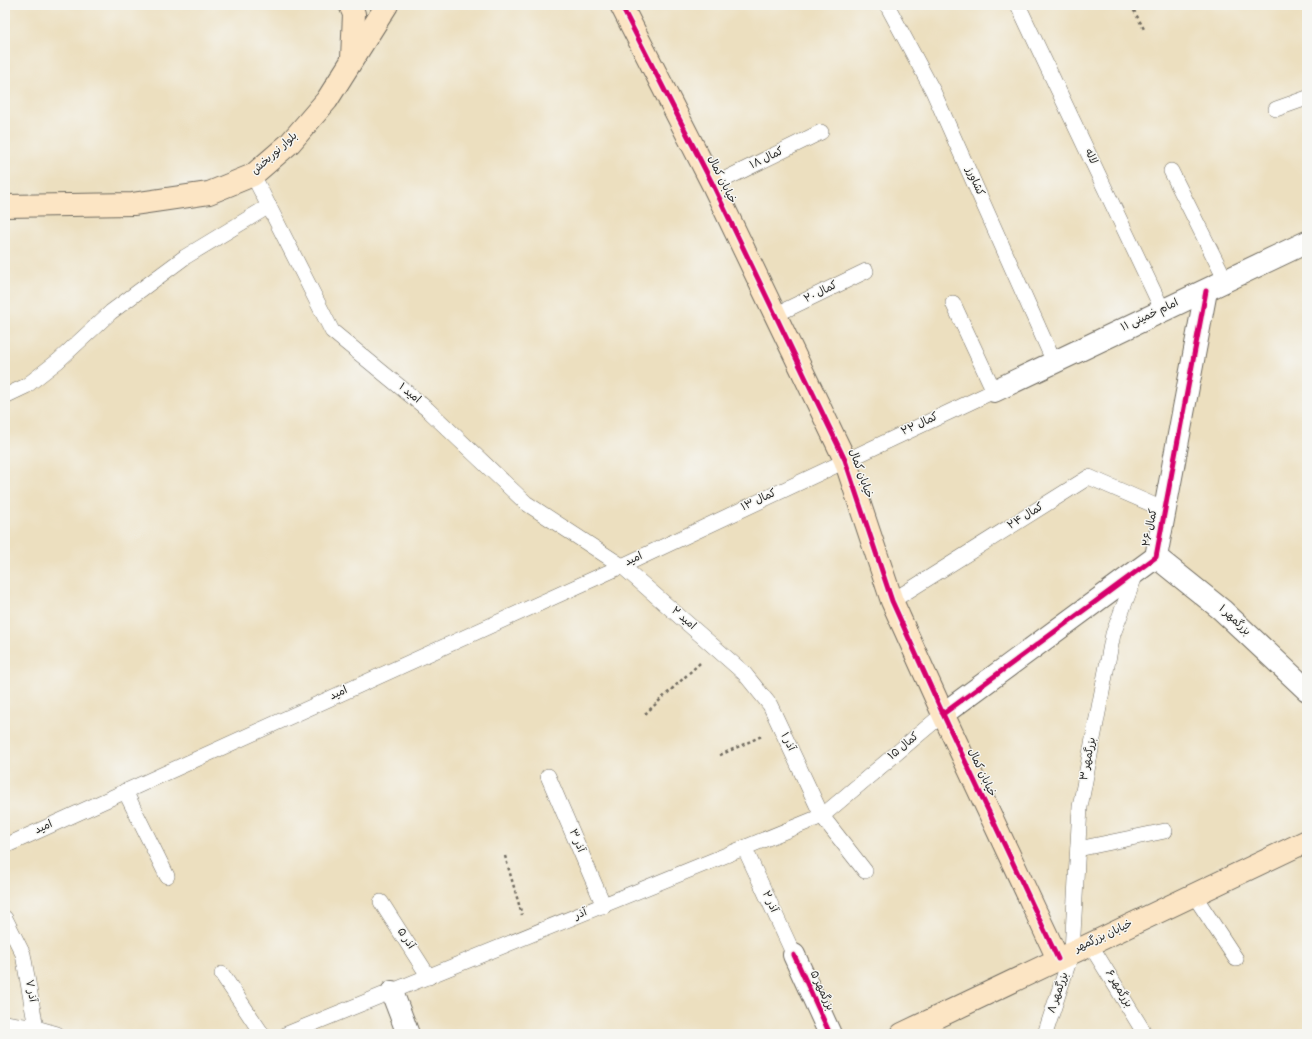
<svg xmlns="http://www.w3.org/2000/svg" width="1312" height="1039" font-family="'Gochi Hand','Playpen Sans Arabic',sans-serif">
<rect width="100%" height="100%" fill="#f6f6f2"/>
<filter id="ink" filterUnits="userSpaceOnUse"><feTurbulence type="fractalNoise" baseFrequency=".025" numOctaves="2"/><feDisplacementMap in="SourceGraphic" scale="8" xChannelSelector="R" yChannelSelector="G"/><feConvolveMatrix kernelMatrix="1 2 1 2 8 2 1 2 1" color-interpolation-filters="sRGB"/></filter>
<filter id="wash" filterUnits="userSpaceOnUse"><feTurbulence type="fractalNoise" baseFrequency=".012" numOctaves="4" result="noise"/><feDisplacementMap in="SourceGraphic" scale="16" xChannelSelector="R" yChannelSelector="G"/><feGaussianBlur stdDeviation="0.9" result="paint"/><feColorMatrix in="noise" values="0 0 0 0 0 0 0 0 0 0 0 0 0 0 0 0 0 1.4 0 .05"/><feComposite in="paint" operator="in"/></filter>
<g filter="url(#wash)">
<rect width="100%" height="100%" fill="#ecdfbf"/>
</g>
<g filter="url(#ink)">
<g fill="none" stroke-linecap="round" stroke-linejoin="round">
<!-- lane casing -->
<g stroke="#6f6a5f" stroke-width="16">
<g id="lane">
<polyline points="887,5 933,91 1054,362"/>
<polyline points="1018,5 1162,309"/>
<polyline points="1276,109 1307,98"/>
<polyline points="1171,171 1226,281"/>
<polyline points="253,175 332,331 427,409 526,503 622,566 744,673 770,705 822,816 865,871"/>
<polyline points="713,185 821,132"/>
<polyline points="775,315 866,271"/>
<polyline points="5,396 26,386 58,361 111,312 185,257 269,206"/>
<polyline points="892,601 1089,477 1165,510"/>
<polyline points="548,776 604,906"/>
<polyline points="125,791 167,876"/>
<polyline points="5,846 622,566 994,391 953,303"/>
<polyline points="745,849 794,955"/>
<polyline points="1078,849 1165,831"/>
<polyline points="1194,895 1236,959"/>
<polyline points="381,902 429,977"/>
<polyline points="5,918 23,954 36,1028"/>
<polyline points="1090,944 1145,1034"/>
<polyline points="222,974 262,1034"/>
<polyline points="5,1023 36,1028 57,1034"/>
<polyline points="287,1034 822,816 943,714"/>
<polyline points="1045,1034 1072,952 1080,807 1113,634 1137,571"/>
</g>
</g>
<!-- street casing -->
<g stroke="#6f6a5f" stroke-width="24">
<g id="street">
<polyline points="994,391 1307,242"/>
<polyline points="1156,557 1222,610 1307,690"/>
<polyline points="943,714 1156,557 1206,291"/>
<polyline points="794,955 830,1034"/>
<polyline points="392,992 408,1034"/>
</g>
</g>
<!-- secondary casing -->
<g stroke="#6f6a5f" stroke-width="24">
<g id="secondary">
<polyline points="350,5 354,14 352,58"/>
<polyline points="621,5 713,185 845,460 892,601 943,714 1058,959"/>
<polyline points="5,206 133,204 209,193 253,175 290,143 327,100 387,5"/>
<polyline points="902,1034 1307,841"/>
</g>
</g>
<!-- path -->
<g stroke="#6f6a5f" stroke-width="2.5" stroke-dasharray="3 3" stroke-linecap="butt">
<polyline points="1131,5 1145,31"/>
<polyline points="645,714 700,663"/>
<polyline points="720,755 762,736"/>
<polyline points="505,856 522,915"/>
</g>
<!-- lane -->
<use href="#lane" stroke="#fff" stroke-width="15"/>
<!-- street -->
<use href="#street" stroke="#fff" stroke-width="22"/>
<!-- secondary -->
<use href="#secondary" stroke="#fce5c4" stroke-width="22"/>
<!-- cycleway casing -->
<g stroke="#f6f6f2" stroke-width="8">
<g id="cycleway">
<polyline points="621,5 713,185 845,460 892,601 943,714 1058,959"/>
<polyline points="943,714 1156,557 1206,291"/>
<polyline points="794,955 830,1034"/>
</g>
</g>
<!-- cycleway -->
<use href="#cycleway" stroke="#d6006c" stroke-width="5"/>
</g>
</g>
<g text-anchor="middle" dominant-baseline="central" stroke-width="3" stroke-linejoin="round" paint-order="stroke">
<!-- street labels -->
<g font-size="11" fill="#2b2b2b" stroke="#f6f6f2">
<text transform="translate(275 154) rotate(-42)">بلوار نوربخش</text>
<text transform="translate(1090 157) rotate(65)">لاله</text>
<text transform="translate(767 159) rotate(-26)">کمال ۱۸</text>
<text transform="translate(721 180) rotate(64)">خیابان کمال</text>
<text transform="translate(974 182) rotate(66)">کشاورز</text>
<text transform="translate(821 293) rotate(-26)">کمال ۲۰</text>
<text transform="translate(1150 316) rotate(-25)">امام خمینی ۱۱</text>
<text transform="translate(409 394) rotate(39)">امید ۱</text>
<text transform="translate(920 425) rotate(-25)">کمال ۲۲</text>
<text transform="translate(860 474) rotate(70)">خیابان کمال</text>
<text transform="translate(759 501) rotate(-25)">کمال ۱۳</text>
<text transform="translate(1026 517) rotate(-32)">کمال ۲۴</text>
<text transform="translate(1151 528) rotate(-79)">کمال ۲۶</text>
<text transform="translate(634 560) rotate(-25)">امید</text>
<text transform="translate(683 619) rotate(41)">امید ۲</text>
<text transform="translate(1234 621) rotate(43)">بزرگمهر ۱</text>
<text transform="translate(339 694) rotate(-24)">امید</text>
<text transform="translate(787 742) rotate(64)">آذر ۱</text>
<text transform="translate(904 747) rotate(-40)">کمال ۱۵</text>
<text transform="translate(1089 759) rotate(-79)">بزرگمهر ۳</text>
<text transform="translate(981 773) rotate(65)">خیابان کمال</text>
<text transform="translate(44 828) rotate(-24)">امید</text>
<text transform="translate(576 841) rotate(67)">آذر ۳</text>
<text transform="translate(769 902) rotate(65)">آذر ۲</text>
<text transform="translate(581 915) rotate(-22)">آذر</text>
<text transform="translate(1104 937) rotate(-25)">خیابان بزرگمهر</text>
<text transform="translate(405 939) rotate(57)">آذر ۵</text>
<text transform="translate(1118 989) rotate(59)">بزرگمهر ۶</text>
<text transform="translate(30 991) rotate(80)">آذر ۷</text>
<text transform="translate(821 991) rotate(65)">بزرگمهر ۵</text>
<text transform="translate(1059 993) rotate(-71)">بزرگمهر ۸</text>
</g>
</g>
<!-- margin -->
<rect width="1312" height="1039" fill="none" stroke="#f6f6f2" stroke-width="20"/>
</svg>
